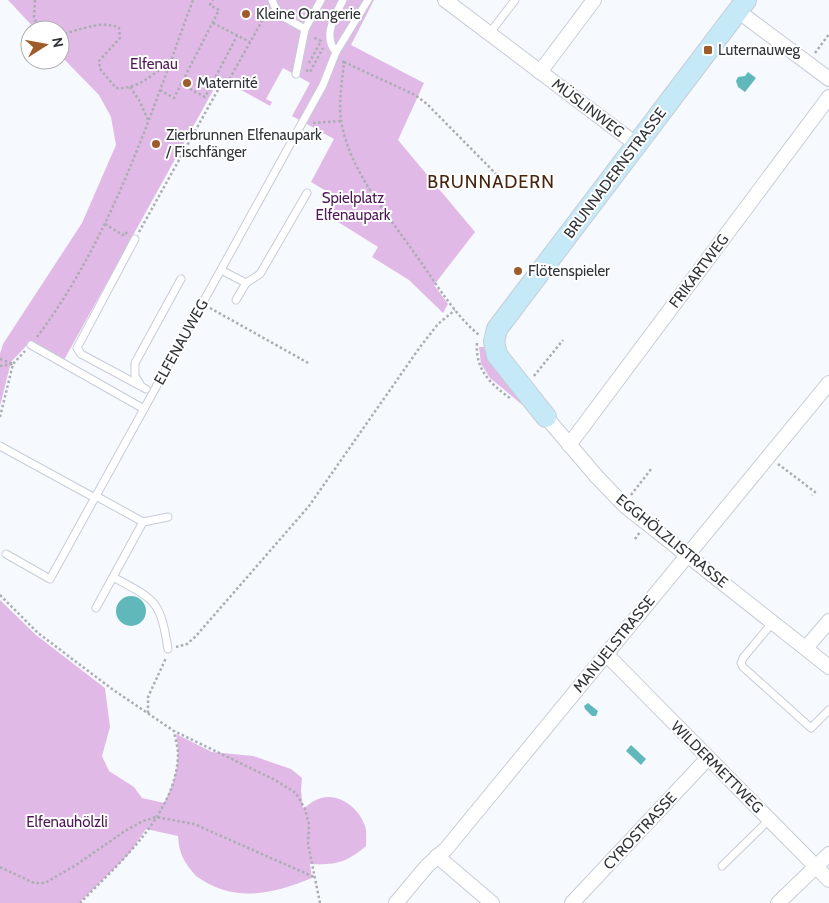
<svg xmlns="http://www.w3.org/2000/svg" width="829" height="903" font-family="Cabin,sans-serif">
<rect width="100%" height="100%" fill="#f6f9fd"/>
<!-- green -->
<g fill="#e1b9e7">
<polygon points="8,0 374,0 351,45 424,83 398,140 475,232 434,285 448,304 443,313 409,280 372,257 378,247 327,215 333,195 311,182 334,139 292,116 310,83 283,68 266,99 272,102 270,106 220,78 64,360 30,342 11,362 0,406 0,354 3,344 82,223 116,145 111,117 99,95 60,55 60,30 36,30"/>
<polygon points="479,347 485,347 490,362 525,407 490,378 481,364"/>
<path d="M0,600L36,635L105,688L110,727L102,756L109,771L134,787L142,798L164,803C176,780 181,760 176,734L212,752L253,756L291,769L302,778L301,790L303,809C307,806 311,802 316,800C336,790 359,807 365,826C367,832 366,840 366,846C346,863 336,865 310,864L312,878C270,895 233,903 196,876C184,862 179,854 178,836L146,829L129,854L79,903H0Z"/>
</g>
<!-- water -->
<g fill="#61b8bb">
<polygon points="748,72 756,78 745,92 738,87 736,81 738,77 745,76"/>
<circle cx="131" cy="611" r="15"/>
<polygon points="588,703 598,711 596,716 592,716 585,709 584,706"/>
<polygon points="631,745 646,759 641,765 626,751"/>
</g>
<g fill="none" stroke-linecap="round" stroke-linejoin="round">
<!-- lane casing -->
<g stroke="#c6cdd8" stroke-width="9">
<g id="lane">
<polyline points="272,0 278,14 305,29 321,0"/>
<polyline points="489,34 515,0"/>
<path d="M336,52C322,36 335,16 343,0"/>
<polyline points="296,74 305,29"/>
<polyline points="135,239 77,348 81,354 146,389"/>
<polyline points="221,270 246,283 236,300"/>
<polyline points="246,283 260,274 307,193"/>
<polyline points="31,345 144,409"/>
<polyline points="140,384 135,376 135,363 181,279"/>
<polyline points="0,446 95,498"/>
<polyline points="143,522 168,517"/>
<polyline points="6,554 50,579 323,85 336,52 368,0"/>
<path d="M113,577C155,600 160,599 168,649"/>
<polyline points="96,608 143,522 96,496"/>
<polyline points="773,622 743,658 741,663 743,667 811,728 829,710"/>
<polyline points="722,866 769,820"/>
</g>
</g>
<!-- street casing -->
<g stroke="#c6cdd8" stroke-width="16">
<g id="street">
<polyline points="445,0 637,145"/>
<polyline points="738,11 829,79"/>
<polyline points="540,72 594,0"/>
<polyline points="546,417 597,477 625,506 829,667"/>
<polyline points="569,445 829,97"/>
<polyline points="806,648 829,621"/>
<polyline points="606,654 829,880"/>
<polyline points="437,856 492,903"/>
<polyline points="396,903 427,866 446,849 829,383"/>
<polyline points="572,903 708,758"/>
<polyline points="778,903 829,854"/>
</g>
</g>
<!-- secondary casing -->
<g stroke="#c6cdd8" stroke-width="22">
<polyline id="secondary" points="546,417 497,355 494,342 497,329 746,0"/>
</g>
<!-- path -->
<g stroke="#aaadb1" stroke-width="2.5" stroke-dasharray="2.5 2.5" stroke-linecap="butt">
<polyline points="35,0 34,17 39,30"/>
<polyline points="213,23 250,42"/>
<path d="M60,35C76,31 103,19 119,28L120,38L99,61L100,69L116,88C137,90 154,74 169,62"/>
<polyline points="815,53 829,34"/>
<path d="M342,62H344C342,85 337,107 343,130C354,177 391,219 418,258C437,285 454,314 479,335"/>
<polyline points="344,62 415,95 427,104 503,181"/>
<polyline points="309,63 321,41 313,37"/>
<polyline points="306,70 310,72 323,48"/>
<polyline points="181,84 205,97 237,36"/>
<polyline points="130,87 139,100 149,122"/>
<polyline points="160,90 174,98 219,10 210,5 213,0"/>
<polyline points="313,123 341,121"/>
<polyline points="105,224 123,235 125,232 129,235"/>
<polyline points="139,232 224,79 230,78 267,12"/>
<polyline points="210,308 310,364"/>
<path d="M37,337C112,237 150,116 193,0"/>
<path d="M477,343C475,370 491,384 511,399"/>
<polyline points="0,359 13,364"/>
<polyline points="0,366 13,364"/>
<polyline points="534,376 563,340"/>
<polyline points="0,417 13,364 25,351"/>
<polyline points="778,464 815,492 812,495"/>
<polyline points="631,495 652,468"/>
<polyline points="635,539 640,532"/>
<polyline points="0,595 38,633 112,689 174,731 275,780 296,793 305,809 309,824 308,844 320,903"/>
<polyline points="176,647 187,644 196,636 309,506 420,347 438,324 455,310"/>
<polyline points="148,713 148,697 166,658"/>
<polyline points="0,867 34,883 45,883 76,865 125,831 143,821 156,817 194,824 314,877"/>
<path d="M80,903C118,864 177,814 178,754C178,747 175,738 174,731"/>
</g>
<!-- lane -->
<use href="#lane" stroke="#fff" stroke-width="7"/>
<!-- street -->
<use href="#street" stroke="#fff" stroke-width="14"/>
<!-- secondary -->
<use href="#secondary" stroke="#c6e9f7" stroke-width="20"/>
</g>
<!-- markers -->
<g fill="#9e5c2a" stroke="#fff" stroke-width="2">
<circle cx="246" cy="14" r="5"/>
<rect x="703" y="45" width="10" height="10" rx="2.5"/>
<circle cx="187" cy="83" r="5"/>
<circle cx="156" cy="144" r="5"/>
<circle cx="518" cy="271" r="5"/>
</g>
<g text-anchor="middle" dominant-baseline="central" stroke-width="4" stroke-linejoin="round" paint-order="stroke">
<!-- poi labels -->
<g font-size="15" fill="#323539" stroke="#fff" text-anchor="start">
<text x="256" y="14">Kleine Orangerie</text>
<text x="718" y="50">Luternauweg</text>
<text x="197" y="83">Maternité</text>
<text x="166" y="135">Zierbrunnen Elfenaupark<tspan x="166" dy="17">/ Fischfänger</tspan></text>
<text x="528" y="271">Flötenspieler</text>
</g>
<!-- park labels -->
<g font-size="15" fill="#4d1854" stroke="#fff">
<text x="154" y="64">Elfenau</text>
<text x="353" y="198">Spielplatz<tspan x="353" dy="17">Elfenaupark</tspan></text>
<text x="67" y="822">Elfenauhölzli</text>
</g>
<!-- street labels -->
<g font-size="15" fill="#323539" stroke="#fff">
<text transform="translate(588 108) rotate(37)">MÜSLINWEG</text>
<text transform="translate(615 173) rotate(-53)">BRUNNADERNSTRASSE</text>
<text transform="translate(699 271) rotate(-53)">FRIKARTWEG</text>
<text transform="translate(181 342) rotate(-61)">ELFENAUWEG</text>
<text transform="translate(672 541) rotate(39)">EGGHÖLZLISTRASSE</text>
<text transform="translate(614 644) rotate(-51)">MANUELSTRASSE</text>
<text transform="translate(717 767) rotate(45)">WILDERMETTWEG</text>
<text transform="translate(640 831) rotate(-47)">CYROSTRASSE</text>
</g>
<!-- quarter labels -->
<g font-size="18" letter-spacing="1" fill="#45250d" stroke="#fff">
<text x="491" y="182">BRUNNADERN</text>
</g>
</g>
<!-- north arrow -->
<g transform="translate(45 45) rotate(79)"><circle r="24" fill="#ffffff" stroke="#adaeb0"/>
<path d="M0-4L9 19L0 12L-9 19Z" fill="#9e5c2a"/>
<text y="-8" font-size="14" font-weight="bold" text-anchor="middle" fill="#323539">N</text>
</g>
</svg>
